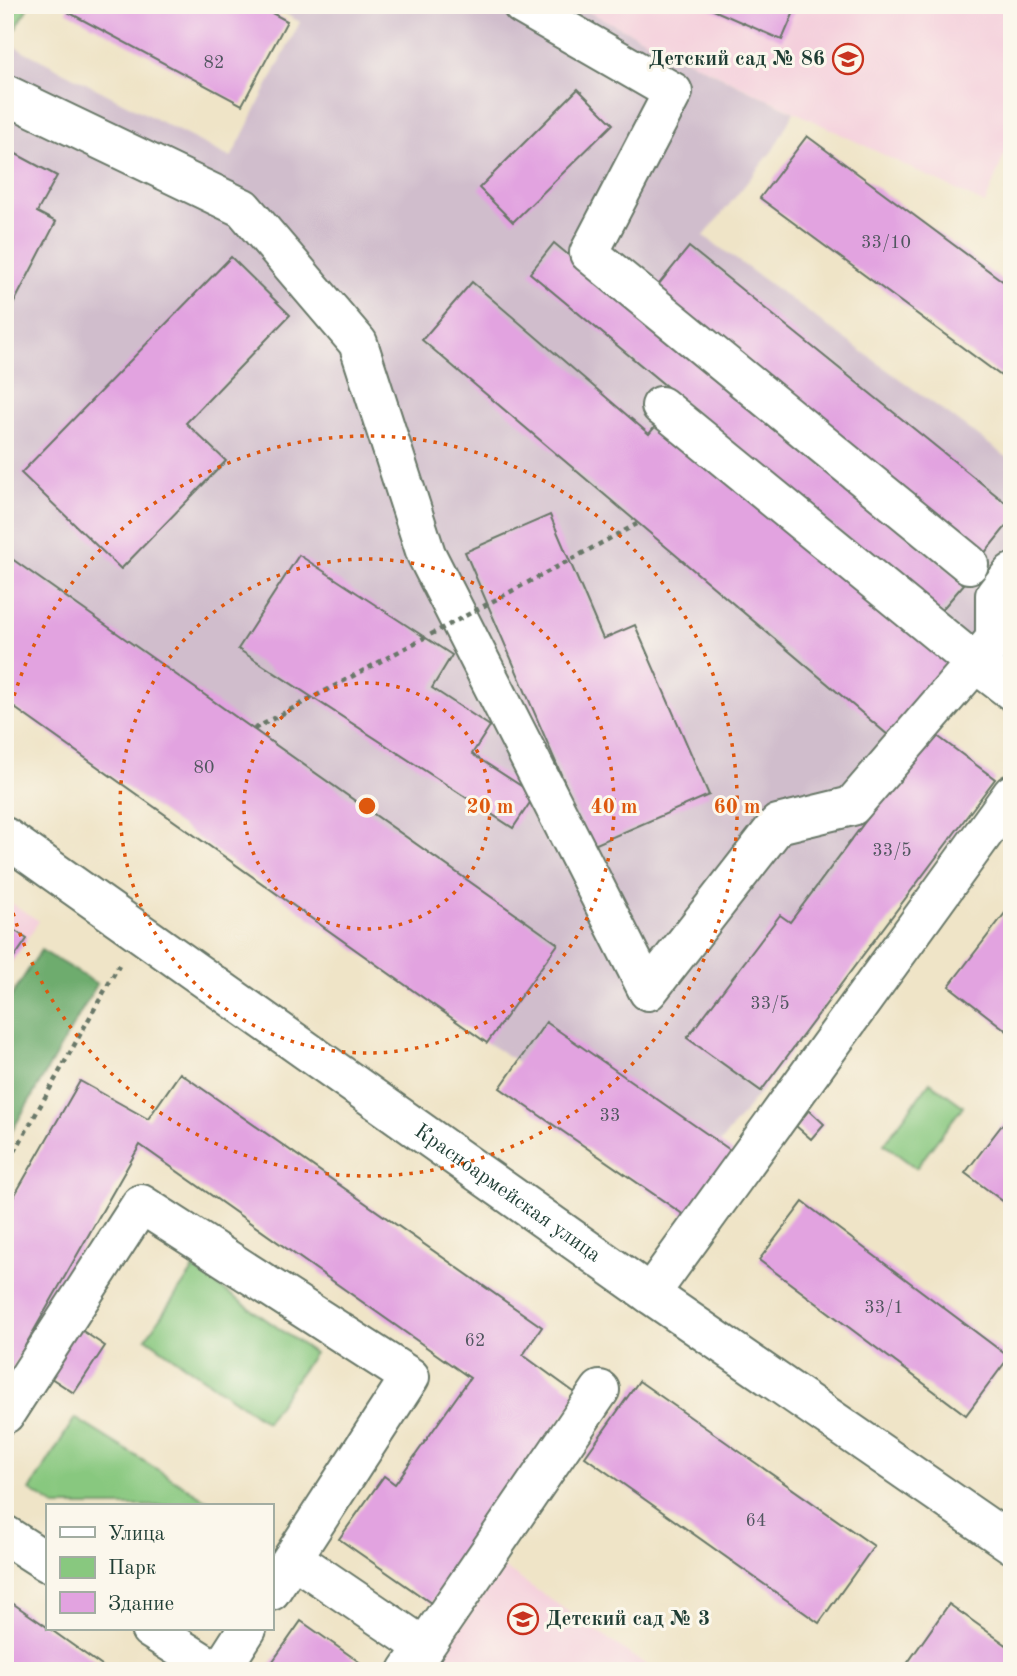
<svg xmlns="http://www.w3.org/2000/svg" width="1017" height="1676" font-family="'Old Standard TT',serif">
<rect width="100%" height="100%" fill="#fbf7ec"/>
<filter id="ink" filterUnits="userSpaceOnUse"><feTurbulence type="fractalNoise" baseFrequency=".0143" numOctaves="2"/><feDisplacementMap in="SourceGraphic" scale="14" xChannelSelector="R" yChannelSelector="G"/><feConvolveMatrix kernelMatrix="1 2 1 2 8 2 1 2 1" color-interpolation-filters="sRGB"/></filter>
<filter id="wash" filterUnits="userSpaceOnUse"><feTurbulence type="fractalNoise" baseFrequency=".00686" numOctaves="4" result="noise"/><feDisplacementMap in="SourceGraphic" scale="28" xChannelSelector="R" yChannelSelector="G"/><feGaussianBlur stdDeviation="1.57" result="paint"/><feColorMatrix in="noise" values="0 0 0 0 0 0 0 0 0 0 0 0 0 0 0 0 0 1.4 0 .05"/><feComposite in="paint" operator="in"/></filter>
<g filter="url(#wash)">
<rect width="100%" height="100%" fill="#efe4c7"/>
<!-- built -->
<g fill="#f4cfdc">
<polygon points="574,5 1012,5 1012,135 985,204"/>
<polygon points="5,899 39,921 5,971"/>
<polygon points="503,1567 655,1671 430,1671"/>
</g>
<!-- industrial -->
<polygon fill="#d0bdcc" points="268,5 574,5 794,112 773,150 704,236 1012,461 1012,592 932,732 995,779 761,1091 720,1143 546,1023 518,1062 487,1043 5,701 5,48 8,43 231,158 300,22"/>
<!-- green -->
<g fill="#88c87f" stroke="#54825a" stroke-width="2">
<polygon points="5,5 29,5 8,43 5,41"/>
<polygon points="930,1082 963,1106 916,1168 884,1144"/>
<polygon points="194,1269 314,1353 266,1422 146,1338"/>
<polygon points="75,1418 211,1503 208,1506 55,1506 30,1490"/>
</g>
<!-- forest -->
<polygon fill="#6eac6e" stroke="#467451" stroke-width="2" points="41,950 97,984 5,1143 5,1006"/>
<g id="blocks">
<!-- building -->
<g fill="#e2a3e0">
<polygon points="69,5 257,5 287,21 242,105 66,11"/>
<polygon points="702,5 797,5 782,40"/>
<polygon points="578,89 613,124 513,222 479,188"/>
<polygon points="807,136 1012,288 1012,384 760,198"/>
<polygon points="5,148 57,176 37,212 56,222 5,320"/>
<polygon points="554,243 964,584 939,613 530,273"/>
<polygon points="689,247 1012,508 1012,519 983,555 654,290"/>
<polygon points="231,257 290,315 186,423 226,461 121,569 21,473"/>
<polygon points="472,282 649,434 663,417 952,661 888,735 422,340"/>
<polygon points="550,515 603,639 635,625 709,795 592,846 465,552"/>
<polygon points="5,554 558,944 487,1043 5,701"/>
<polygon points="299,555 452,655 432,688 490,726 472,754 535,795 513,828 238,649"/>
<polygon points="932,732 995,779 761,1091 687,1038 780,915 790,922"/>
<polygon points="1012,904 1012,1025 1007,1031 949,986"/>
<polygon points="5,924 27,939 5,971"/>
<polygon points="546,1022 733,1152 687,1217 500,1088"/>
<polygon points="180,1073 542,1327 523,1355 578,1395 431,1603 339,1539 384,1476 395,1484 470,1378 140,1145 5,1381 5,1212 80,1081 148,1119"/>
<polygon points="809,1110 824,1124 811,1139 796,1126"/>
<polygon points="1012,1112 1012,1208 965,1173"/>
<polygon points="803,1202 1009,1357 966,1415 759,1260"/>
<polygon points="71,1323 105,1346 74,1393 39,1370"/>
<polygon points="639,1381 874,1546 819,1623 585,1457"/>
<polygon points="5,1598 47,1627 47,1629 50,1629 109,1671 5,1671"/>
<polygon points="949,1604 1012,1649 1012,1671 902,1671"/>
<polygon points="301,1621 372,1671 266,1671"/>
</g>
</g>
</g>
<g filter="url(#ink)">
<use href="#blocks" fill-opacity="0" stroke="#687767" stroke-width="2"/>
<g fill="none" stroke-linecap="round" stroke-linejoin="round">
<!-- minor casing -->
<g stroke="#687767" stroke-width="42">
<g id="minor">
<polyline points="522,5 673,92 589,253 969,564"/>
<polyline points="5,94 243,208 358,343 426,554 648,991 778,824 852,806 975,663 661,406"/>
<polyline points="1012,573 995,595 995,639 975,663 1012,691"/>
<path id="s1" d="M5,837L650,1294L1012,1544"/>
<polyline points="650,1294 1012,794"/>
<polyline points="5,1414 141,1204 410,1377 271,1591"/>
<polyline points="5,1535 47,1562"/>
<polyline points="293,1558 424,1647"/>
<polyline points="150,1629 216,1671"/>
<polyline points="220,1671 247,1629"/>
<polyline points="408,1671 600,1390"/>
</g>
</g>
<!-- path -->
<polyline stroke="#687767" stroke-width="4.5" stroke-dasharray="5 5" stroke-linecap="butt" points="5,1169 119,965"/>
<!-- minor -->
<use href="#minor" stroke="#fff" stroke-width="38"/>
<!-- path-bridge -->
<polyline stroke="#687767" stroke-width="4.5" stroke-dasharray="5 5" stroke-linecap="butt" points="254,729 637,524"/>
</g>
</g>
<!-- distance rings -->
<g fill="none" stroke="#de580e" stroke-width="3.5" stroke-dasharray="3.5 7">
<circle cx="367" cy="806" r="123"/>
<circle cx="367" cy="806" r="247"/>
<path d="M6 726A370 370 0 1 1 6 886"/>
</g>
<!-- icons -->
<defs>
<g id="school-ring" transform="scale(1.575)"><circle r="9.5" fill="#fbf7ec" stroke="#c8321e" stroke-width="1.5"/><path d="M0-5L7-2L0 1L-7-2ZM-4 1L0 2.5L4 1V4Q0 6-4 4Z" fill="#c8321e"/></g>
</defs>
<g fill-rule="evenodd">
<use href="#school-ring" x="848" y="59"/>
<use href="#school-ring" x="523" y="1619"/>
</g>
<g text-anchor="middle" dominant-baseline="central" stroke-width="6" stroke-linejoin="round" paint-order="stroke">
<!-- number labels -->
<g font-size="18" fill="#50565f">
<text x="214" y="63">82</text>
<text x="886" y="243">33/10</text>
<text x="204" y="768">80</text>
<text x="892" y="851">33/5</text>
<text x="770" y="1004">33/5</text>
<text x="610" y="1116">33</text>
<text x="884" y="1308">33/1</text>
<text x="475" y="1341">62</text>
<text x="756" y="1521">64</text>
</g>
<!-- poi labels -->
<g font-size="21" font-weight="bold" fill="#1f3d34" stroke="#fbf7ec" text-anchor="end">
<text x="825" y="59">Детский сад № 86</text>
<text x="546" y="1619" text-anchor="start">Детский сад № 3</text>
</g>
<!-- street labels -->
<g font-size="21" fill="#1f3d34" stroke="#fbf7ec">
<text stroke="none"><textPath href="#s1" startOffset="616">Красноармейская улица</textPath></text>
</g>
</g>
<circle cx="367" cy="806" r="10" fill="#de580e" stroke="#fbf7ec" stroke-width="3.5"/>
<g font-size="21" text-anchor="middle" font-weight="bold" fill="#de580e" stroke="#fbf7ec" stroke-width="6" stroke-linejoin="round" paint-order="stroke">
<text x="490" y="813">20 m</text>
<text x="614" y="813">40 m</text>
<text x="737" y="813">60 m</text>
</g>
<!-- margin -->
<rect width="1017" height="1676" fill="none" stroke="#fbf7ec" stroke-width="28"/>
<!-- legend -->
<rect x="46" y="1504" width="228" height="126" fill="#fbf7ec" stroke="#a3ada2" stroke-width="2"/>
<rect x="60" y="1527" width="35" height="10" fill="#ffffff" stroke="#a3ada2" stroke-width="2"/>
<text x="108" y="1540" font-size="21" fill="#1f3d34">Улица</text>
<rect x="60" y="1557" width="35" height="21" fill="#88c87f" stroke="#a3ada2" stroke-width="2"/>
<text x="108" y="1574" font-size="21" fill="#1f3d34">Парк</text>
<rect x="60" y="1592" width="35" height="21" fill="#e2a3e0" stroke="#a3ada2" stroke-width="2"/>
<text x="108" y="1610" font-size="21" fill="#1f3d34">Здание</text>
</svg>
